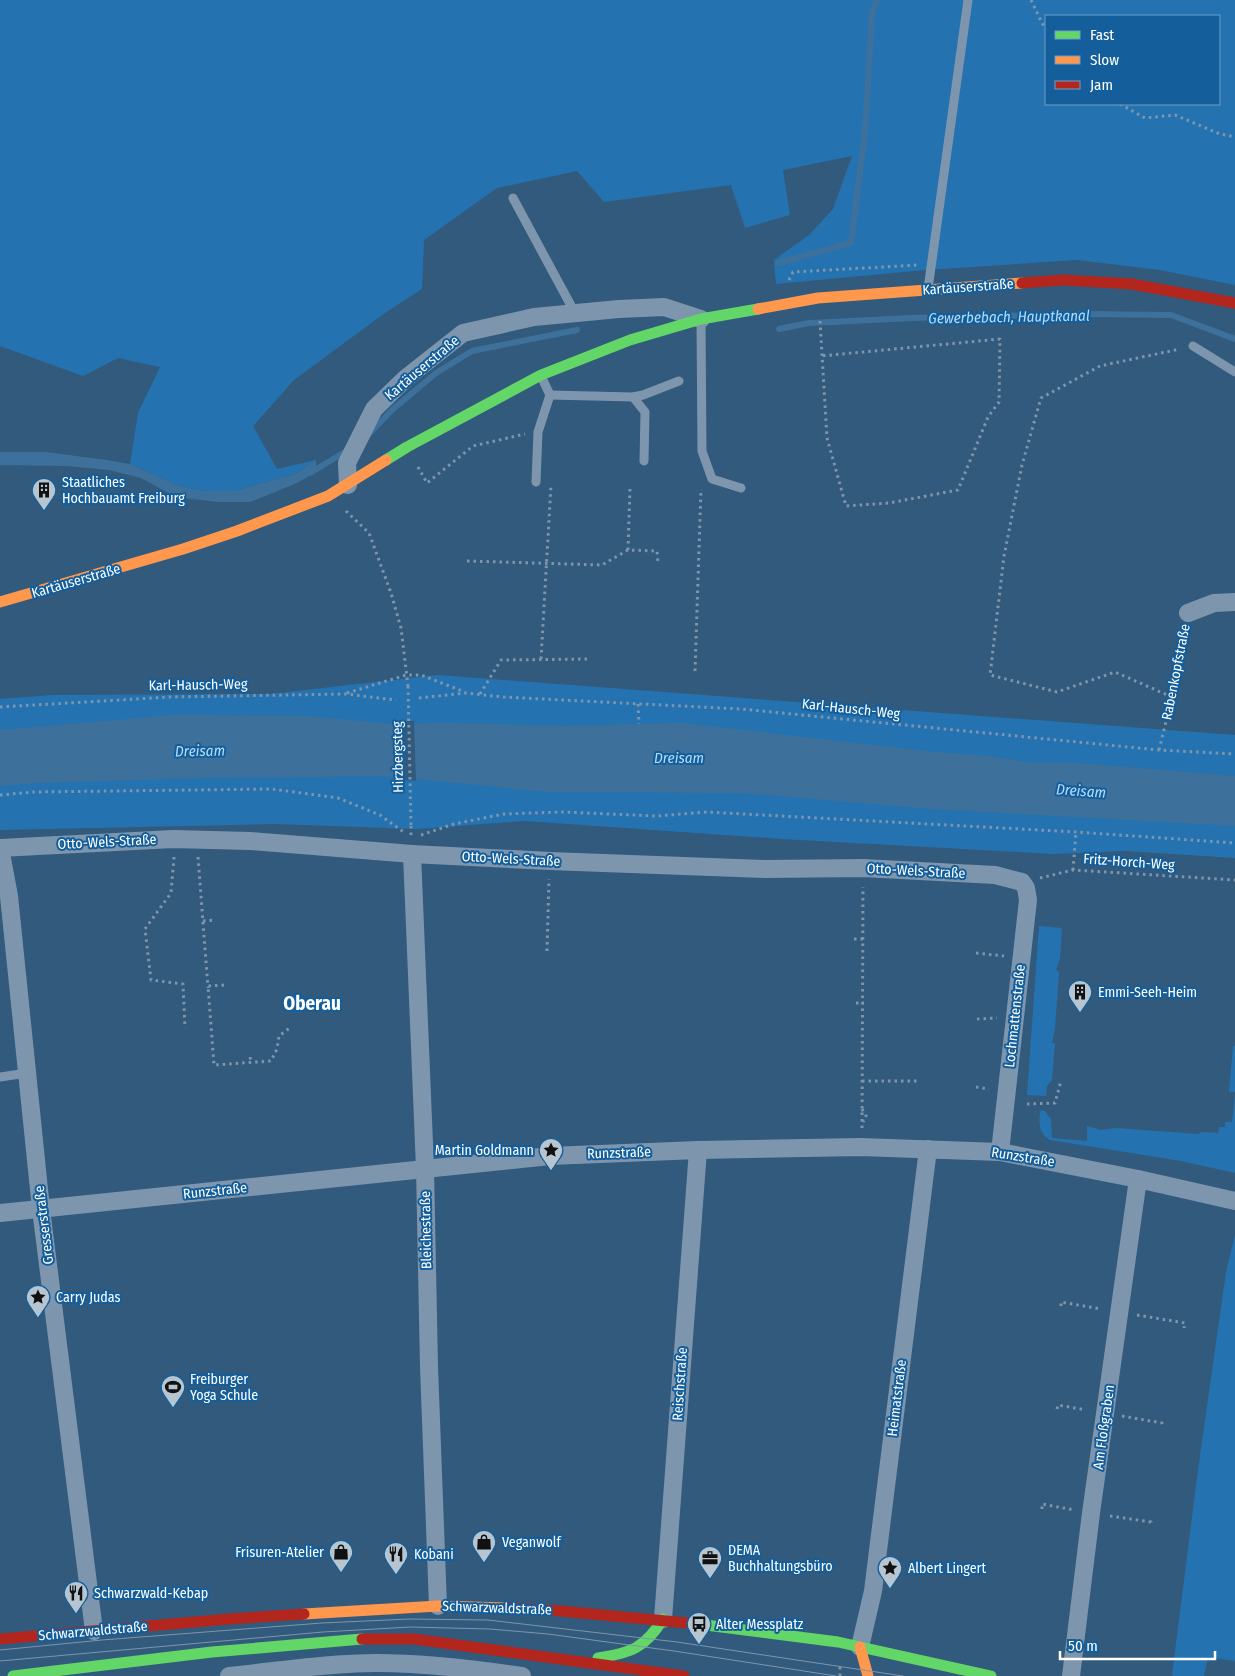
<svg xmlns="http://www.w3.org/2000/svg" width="1235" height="1676" font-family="'Fira Sans Condensed',sans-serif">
<rect width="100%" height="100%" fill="#325a7c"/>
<!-- green -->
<g fill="#2473b0" fill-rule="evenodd">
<path d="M0,0H1235V285L1160,270L1077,260L925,270L776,284L774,260L809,235L833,209L852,156L783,170L790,215L745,228L731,185L604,202L577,171L497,188L424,240L422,289L385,313L294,380L253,426L277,469L316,460L295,474L235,491H204L179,486L130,464L138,413L160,367L118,358L83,376L0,346ZM1046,16H1219V104H1046Z"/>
<polygon points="437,675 1235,735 1235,858 1126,851 1053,854 782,839 525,821 418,829 275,824 0,830 0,699 53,695 270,694"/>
<polygon points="1039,926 1062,928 1060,959 1056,970 1059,972 1055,1029 1052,1043 1055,1043 1052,1080 1047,1086 1046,1096 1027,1095"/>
<polygon points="1233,1046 1235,1046 1235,1092 1229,1092"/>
<path d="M1235,1093V1173L1181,1161L1050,1140C1038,1132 1039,1123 1040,1111L1044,1110L1051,1119L1052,1138L1087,1141V1126L1101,1130L1115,1128L1199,1134L1200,1132L1218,1133L1219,1127H1225V1122H1232Z"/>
<polygon points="1235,1235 1235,1661 1208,1657 1204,1676 1174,1676 1172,1675 1198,1470 1226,1272"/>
</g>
<!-- water -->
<g fill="#3d719b">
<polygon points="0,452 46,452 106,460 130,464 179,486 204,491 235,491 295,474 316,460 316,472 297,483 250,502 218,502 176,497 141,478 109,470 67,466 0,465"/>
<polygon points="174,715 309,716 390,724 449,723 563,726 683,723 934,752 988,756 1032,763 1078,763 1235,776 1235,826 932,809 743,793 548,792 387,776 201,778 34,783 0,786 0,730"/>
</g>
<!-- pier -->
<polygon fill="#325a7c" points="403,721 414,721 416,781 404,780"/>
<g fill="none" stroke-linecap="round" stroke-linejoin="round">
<!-- stream -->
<g stroke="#3d719b" stroke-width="6">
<polyline points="778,263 851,243 865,132 872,12 877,0"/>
<polyline points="779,329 809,323 911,318 1087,314 1171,315 1235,339"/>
<polyline points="368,435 393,409 436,373 472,351 577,330"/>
<polyline points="310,473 348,450"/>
</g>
<!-- path -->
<g stroke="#7d96ae" stroke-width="3" stroke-dasharray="2.5 4" stroke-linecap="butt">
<polyline points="1031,0 1042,23 1046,29"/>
<polyline points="1120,104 1145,118 1175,115 1220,134 1235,137"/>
<polyline points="789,280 793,272 918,265"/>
<polyline points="820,321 827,438 846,506 889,503 958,490 988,417 999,402 1000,339 821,356"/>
<polyline points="418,467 427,483 473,446 525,434"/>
<polyline points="346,511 369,533 391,593 401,628 408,686"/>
<polyline points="628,550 630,488"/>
<polyline points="467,561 602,565 628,550 657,551 658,563"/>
<polyline points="541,659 551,485"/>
<polyline points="695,671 701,489"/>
<polyline points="347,693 406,675 421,675 465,692"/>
<polyline points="480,694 501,660 588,659"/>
<polyline points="1172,697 1115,672 1057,692 990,675 1004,556 1022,465 1041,398 1100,366 1180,349"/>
<polyline points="419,698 465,693 503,697 741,709 1159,750 1235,754"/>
<polyline points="638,704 639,724"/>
<polyline points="0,707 170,697 346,694 396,700"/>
<polyline points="1159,750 1172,697 1184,631"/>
<polyline points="0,795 33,792 272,789 338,798 380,815 405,833"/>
<polyline points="411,826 411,836"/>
<polyline points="421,835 454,824 504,814 562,812 657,816 707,812 1076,832 1235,843"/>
<polyline points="174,857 171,893 145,929 151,980 183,984 185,1028"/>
<polyline points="198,857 208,988"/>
<polyline points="1073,870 1076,832"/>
<polyline points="1040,878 1073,870 1235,880"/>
<polyline points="203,921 216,920"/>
<polyline points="854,939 863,939"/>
<polyline points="547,951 549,879"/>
<polyline points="976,953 1004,956"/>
<polyline points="224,985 208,986 214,1065 271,1061 277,1049 279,1036 291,1027"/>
<polyline points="856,1003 864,1003"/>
<polyline points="977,1019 997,1018"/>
<polyline points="250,1057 251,1062"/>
<polyline points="862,1081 920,1081"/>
<polyline points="976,1087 989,1089"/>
<polyline points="1027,1104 1055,1103 1061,1081"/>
<polyline points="862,1109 866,1116 863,1122"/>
<polyline points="862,1128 863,887"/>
<polyline points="1061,1306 1061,1302 1101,1309"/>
<polyline points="1137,1315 1185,1323 1184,1328"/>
<polyline points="1057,1409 1058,1405 1086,1410"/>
<polyline points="1122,1416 1162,1423 1161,1427"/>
<polyline points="1042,1509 1042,1504 1074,1510"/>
<polyline points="1110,1516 1151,1522 1150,1526"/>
<polyline points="840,1676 840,1667"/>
</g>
<!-- lane -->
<g stroke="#7d96ae" stroke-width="9">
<polyline points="513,198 575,313"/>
<polyline points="928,289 968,0"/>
<polyline points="701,322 702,451 712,479 741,488"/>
<polyline points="1193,346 1235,372"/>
<polyline points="550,395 633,397 643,395 679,381"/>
<polyline points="633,397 645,412 644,461"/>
<polyline points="536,482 538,432 550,395 541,376"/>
<polyline points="0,1077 27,1073"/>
</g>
<!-- street -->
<g stroke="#7d96ae" stroke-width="18">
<polyline points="348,485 347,463 374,409 406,378 463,333 534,317 619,309 664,307 701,319"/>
<polyline points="1188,613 1214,603 1235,602"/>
<polyline points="0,848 173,839 250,841 412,854 550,861 766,869 863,868 995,875 1022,882 1026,888 1028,900 1000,1152"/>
<polyline points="0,848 9,896 41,1209 94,1631"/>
<polyline points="412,854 425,1168 429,1367 438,1606"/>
<polyline points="0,1213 550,1156 698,1150 861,1147 1000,1152 1138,1179 1235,1201"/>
<polyline points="663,1619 698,1150"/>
<polyline points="860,1647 873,1591 928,1149"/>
<path d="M229,1676C278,1671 328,1663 377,1663C426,1663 474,1669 522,1676"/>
<polyline points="1071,1676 1091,1513 1138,1179"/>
</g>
<!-- fast -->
<g stroke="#63d668" stroke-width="11">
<polyline points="386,460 407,447 541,375 630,340 701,319 758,309"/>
<polyline points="698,1624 838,1642 991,1676"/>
<path d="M598,1658C631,1653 645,1648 663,1619"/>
<polyline points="13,1676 212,1652 362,1639"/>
</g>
<!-- slow -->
<g stroke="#ff974d" stroke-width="11">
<polyline points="758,309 818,298 1022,283"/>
<polyline points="0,602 183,549 237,531 328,496 386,460"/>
<polyline points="304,1614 438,1606 506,1608"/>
<polyline points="860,1647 868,1676"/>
</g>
<!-- jam -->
<g stroke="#b3261e" stroke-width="11">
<polyline points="1022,283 1063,280 1132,284 1235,303"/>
<polyline points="506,1608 550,1610 698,1624"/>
<polyline points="0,1639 229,1619 304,1614"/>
<polyline points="362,1639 414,1639 684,1676"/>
</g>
<!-- tram -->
<g stroke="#7d96ac" stroke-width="1">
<polyline points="0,1650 102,1640 322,1623 409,1619 488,1620 677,1642 903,1676"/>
<polyline points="0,1661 323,1632 410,1627 490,1629 548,1634 674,1651 836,1676"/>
</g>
<!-- path-bridge -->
<polyline stroke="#7d96ae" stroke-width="3" stroke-dasharray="2.5 4" stroke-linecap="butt" points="408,686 411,826"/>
</g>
<!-- icons -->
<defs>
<g id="building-pin" transform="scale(1.25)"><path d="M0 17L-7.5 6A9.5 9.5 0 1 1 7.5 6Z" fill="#b7c5d1" stroke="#135e9b"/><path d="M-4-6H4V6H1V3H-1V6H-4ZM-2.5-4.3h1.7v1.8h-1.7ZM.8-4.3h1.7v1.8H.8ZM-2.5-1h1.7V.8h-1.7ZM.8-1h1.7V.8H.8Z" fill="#111"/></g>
<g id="sight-pin" transform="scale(1.25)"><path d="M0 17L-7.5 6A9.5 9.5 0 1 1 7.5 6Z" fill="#b7c5d1" stroke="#135e9b"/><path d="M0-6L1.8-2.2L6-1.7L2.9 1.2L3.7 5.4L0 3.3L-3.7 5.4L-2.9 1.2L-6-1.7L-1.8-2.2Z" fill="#111"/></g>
<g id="stadium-pin" transform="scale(1.25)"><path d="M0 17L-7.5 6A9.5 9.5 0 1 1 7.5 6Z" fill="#b7c5d1" stroke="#135e9b"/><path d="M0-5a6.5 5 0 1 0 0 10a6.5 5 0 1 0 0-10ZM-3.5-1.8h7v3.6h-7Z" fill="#111"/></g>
<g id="shop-pin" transform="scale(1.25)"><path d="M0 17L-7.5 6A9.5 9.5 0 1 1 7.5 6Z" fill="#b7c5d1" stroke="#135e9b"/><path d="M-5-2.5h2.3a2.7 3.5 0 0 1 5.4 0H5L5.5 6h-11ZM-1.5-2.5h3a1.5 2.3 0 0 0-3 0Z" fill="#111"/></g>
<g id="restaurant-pin" transform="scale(1.25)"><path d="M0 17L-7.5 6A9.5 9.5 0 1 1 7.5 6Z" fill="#b7c5d1" stroke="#135e9b"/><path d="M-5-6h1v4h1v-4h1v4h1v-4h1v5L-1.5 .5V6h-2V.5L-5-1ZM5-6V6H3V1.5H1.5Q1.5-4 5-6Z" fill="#111"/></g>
<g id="office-pin" transform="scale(1.25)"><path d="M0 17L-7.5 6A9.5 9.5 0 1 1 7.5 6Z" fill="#b7c5d1" stroke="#135e9b"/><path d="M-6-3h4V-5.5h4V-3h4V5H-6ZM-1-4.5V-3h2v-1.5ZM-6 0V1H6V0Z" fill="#111"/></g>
<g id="bus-pin" transform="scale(1.25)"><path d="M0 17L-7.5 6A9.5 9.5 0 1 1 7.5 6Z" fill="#b7c5d1" stroke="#135e9b"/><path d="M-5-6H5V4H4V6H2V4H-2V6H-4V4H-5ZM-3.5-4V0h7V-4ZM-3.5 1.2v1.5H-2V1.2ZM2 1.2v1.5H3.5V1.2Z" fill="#111"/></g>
</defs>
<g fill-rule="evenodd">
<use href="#building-pin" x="44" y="490"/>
<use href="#building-pin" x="1080" y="992"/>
<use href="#sight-pin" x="551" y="1150"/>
<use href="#sight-pin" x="38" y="1297"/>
<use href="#stadium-pin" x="173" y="1387"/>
<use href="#shop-pin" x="484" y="1542"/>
<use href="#shop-pin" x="341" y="1552"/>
<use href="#restaurant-pin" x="396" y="1554"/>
<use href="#office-pin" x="710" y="1558"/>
<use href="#sight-pin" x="890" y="1568"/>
<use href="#restaurant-pin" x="76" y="1593"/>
<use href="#bus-pin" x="699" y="1624"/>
</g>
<g text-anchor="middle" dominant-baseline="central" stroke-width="4" stroke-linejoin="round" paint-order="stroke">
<!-- street labels -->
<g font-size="14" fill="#fff" stroke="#135e9b">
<text transform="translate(968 287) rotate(-4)">Kartäuserstraße</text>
<text transform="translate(422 368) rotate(-40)">Kartäuserstraße</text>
<text transform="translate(76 581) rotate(-16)">Kartäuserstraße</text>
<text transform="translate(1176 672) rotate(-79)">Rabenkopfstraße</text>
<text transform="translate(198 685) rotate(-1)">Karl-Hausch-Weg</text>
<text transform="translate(851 709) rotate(6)">Karl-Hausch-Weg</text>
<text transform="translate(398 757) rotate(-91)">Hirzbergsteg</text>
<text transform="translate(107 842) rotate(-3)">Otto-Wels-Straße</text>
<text transform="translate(511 859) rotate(3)">Otto-Wels-Straße</text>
<text transform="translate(1129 862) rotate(4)">Fritz-Horch-Weg</text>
<text transform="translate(916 871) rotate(3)">Otto-Wels-Straße</text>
<text transform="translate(1015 1016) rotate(-84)">Lochmattenstraße</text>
<text transform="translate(619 1153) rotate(-2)">Runzstraße</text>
<text transform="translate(1023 1157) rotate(9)">Runzstraße</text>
<text transform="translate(215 1191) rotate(-6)">Runzstraße</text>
<text transform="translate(44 1225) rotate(-97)">Gresserstraße</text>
<text transform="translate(426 1230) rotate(-91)">Bleichestraße</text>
<text transform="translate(680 1384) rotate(-86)">Reischstraße</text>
<text transform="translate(897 1398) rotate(-83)">Heimatstraße</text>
<text transform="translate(1104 1427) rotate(-82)">Am Floßgraben</text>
<text transform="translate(497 1608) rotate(2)">Schwarzwaldstraße</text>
<text transform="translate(93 1631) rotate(-5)">Schwarzwaldstraße</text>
</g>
<!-- poi labels -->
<g font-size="14" fill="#fff" stroke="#135e9b" text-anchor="start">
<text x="62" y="482">Staatliches<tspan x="62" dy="16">Hochbauamt Freiburg</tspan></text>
<text x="1098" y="992">Emmi-Seeh-Heim</text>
<text x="534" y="1150" text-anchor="end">Martin Goldmann</text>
<text x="56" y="1297">Carry Judas</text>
<text x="190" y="1379">Freiburger<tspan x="190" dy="16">Yoga Schule</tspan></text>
<text x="502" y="1542">Veganwolf</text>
<text x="728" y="1550">DEMA<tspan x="728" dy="16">Buchhaltungsbüro</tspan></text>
<text x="324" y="1552" text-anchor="end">Frisuren-Atelier</text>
<text x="414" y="1554">Kobani</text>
<text x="908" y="1568">Albert Lingert</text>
<text x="94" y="1593">Schwarzwald-Kebap</text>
<text x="716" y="1624">Alter Messplatz</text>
</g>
<!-- water labels -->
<g font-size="15" font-style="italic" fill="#b4dcfa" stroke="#135e9b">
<text transform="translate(1009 317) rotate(-1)">Gewerbebach, Hauptkanal</text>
<text transform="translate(200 751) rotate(-1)">Dreisam</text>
<text x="679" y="758">Dreisam</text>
<text transform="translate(1081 791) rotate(4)">Dreisam</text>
</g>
<!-- district labels -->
<g font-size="19" font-weight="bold" fill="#fff" stroke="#135e9b">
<text x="312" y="1003">Oberau</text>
</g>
</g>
<!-- legend -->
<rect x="1045" y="15" width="175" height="90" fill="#135e9b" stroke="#719ec3"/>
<rect x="1055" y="31" width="25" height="8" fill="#63d668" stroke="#719ec3"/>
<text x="1090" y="40" font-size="15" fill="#ffffff">Fast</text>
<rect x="1055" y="56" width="25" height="8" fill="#ff974d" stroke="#719ec3"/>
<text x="1090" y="65" font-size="15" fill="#ffffff">Slow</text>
<rect x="1055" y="81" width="25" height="8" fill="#b3261e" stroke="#719ec3"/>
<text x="1090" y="90" font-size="15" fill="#ffffff">Jam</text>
<!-- scale -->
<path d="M1060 1651v8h155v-8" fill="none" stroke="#ffffff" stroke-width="2.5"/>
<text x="1068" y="1651" font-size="15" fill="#ffffff" stroke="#135e9b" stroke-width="4" paint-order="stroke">50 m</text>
</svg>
